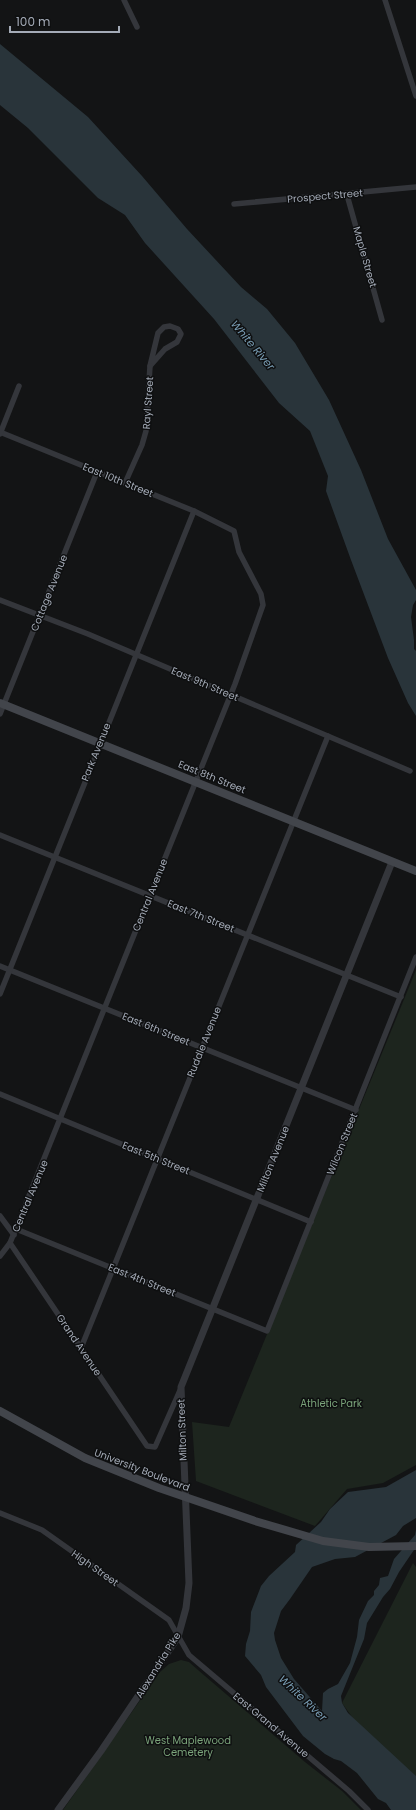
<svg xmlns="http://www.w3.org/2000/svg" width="416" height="1810" font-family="Poppins,sans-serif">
<rect width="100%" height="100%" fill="#131415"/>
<!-- green -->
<g fill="#1d251e">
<polygon points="416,970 416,1465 383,1483 347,1489 315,1526 196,1481 192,1422 229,1427"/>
<polygon points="413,1563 416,1567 416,1806 342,1703"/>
<polygon points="181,1660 189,1662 198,1670 305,1762 342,1791 361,1810 63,1810 160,1672 169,1664"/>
</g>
<!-- water -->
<g fill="#29343a">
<polygon points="0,44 88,117 142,176 187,229 241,287 267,309 295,343 329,400 361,470 388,539 416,590 416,600 413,605 411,617 414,640 414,649 416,651 416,716 408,703 388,658 351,560 326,491 328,476 310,431 279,403 214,319 145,243 125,215 98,198 28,128 0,105"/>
<polygon points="416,1470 416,1518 403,1526 396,1535 355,1557 335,1559 312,1567 290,1599 281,1611 274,1633 275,1640 281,1658 294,1679 322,1711 323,1693 328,1689 338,1684 350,1663 357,1637 359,1620 368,1601 374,1595 374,1591 379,1585 380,1578 388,1576 394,1559 415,1535 416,1530 416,1547 399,1572 390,1589 383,1597 367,1623 364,1639 341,1696 342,1703 348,1713 416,1776 416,1810 391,1810 386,1803 378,1799 357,1773 341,1761 334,1759 325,1754 303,1736 266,1687 261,1675 245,1656 246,1644 250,1631 251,1612 261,1586 269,1576 295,1552 296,1545 321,1522 330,1509 348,1492 386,1487"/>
</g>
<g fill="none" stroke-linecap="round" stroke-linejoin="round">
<!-- minor -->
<g stroke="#34363b" stroke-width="5.5">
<polyline points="124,0 137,27"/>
<polyline points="385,0 416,96"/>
<polyline points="347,195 382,320"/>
<polyline points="234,204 416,187"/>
<polygon points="170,326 178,329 181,334 177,342 165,349 150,366 158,333 164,327"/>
<polyline points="0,432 194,511 234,531 239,552 261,594 263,605 235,684 10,1243 0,1256"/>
<polyline points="0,434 19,386"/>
<polyline points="125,483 142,445 146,431 150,366"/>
<polyline points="0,600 88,634 410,771"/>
<polyline points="0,714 97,472"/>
<polyline points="0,835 401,997"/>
<polyline points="0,966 356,1110"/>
<polyline points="0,994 194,511"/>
<polyline points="0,1094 311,1222"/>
<polyline points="0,1216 14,1235"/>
<polyline points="16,1229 267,1331 416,957"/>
<polyline points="10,1243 147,1446 155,1447 181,1388"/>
<polyline points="81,1348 328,736"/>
<polyline points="0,1513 42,1530 169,1620 189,1655 349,1791 368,1810"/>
</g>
<!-- tertiary -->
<polyline stroke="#34363b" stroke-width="7" points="58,1810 101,1751 178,1637 186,1608 189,1583 181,1387 392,862"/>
<!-- secondary -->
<g stroke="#42454b" stroke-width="8">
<polyline points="0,703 416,871"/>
<polyline points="0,1411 85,1458 159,1488 255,1521 323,1541 369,1547 416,1546"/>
</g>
</g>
<g text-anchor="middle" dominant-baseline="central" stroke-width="3" stroke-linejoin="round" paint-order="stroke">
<!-- street labels -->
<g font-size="10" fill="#a4abb7" stroke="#0e0f10">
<text transform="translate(325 196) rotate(-5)">Prospect Street</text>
<text transform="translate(365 257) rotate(74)">Maple Street</text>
<text transform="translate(148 403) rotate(-86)">Rayl Street</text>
<text transform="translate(118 480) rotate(22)">East 10th Street</text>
<text transform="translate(49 593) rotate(-68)">Cottage Avenue</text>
<text transform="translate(205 684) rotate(23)">East 9th Street</text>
<text transform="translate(96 752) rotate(-68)">Park Avenue</text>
<text transform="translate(212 777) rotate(22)">East 8th Street</text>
<text transform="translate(150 895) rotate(-68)">Central Avenue</text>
<text transform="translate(201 916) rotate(22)">East 7th Street</text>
<text transform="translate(156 1029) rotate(22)">East 6th Street</text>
<text transform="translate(204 1042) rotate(-68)">Ruddle Avenue</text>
<text transform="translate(342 1144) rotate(-68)">Wilcon Street</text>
<text transform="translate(156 1158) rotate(22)">East 5th Street</text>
<text transform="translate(273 1159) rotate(-68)">Milton Avenue</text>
<text transform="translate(30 1196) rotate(-67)">Central Avenue</text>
<text transform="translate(142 1280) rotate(22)">East 4th Street</text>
<text transform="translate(79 1345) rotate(56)">Grand Avenue</text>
<text transform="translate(182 1430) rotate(-92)">Milton Street</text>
<text transform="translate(142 1470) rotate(21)">University Boulevard</text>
<text transform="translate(95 1568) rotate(35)">High Street</text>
<text transform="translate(158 1665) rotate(-58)">Alexandria Pike</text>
<text transform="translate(271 1725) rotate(40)">East Grand Avenue</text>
</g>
<!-- park labels -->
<g font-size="10" fill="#7aa37a" stroke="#0e0f10">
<text x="331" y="1403">Athletic Park</text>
<text x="188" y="1740">West Maplewood<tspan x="188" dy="12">Cemetery</tspan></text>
</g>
<!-- water labels -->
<g font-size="11" font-style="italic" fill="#799db4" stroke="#0e0f10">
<text transform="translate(253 345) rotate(50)">White River</text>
<text transform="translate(303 1698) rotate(43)">White River</text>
</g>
</g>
<!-- scale -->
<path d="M10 26v6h109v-6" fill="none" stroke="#a4abb7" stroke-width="2"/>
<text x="16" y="26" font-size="12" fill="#a4abb7" stroke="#0e0f10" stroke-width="3" paint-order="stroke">100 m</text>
</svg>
